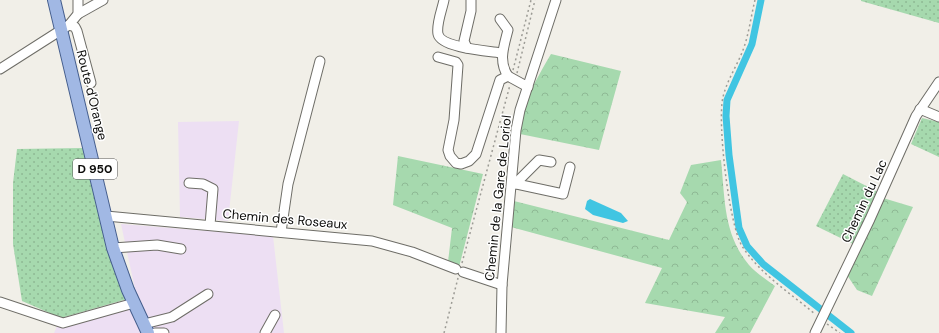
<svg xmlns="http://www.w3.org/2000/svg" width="939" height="333" font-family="'DM Sans',sans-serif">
<defs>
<pattern id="grass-dots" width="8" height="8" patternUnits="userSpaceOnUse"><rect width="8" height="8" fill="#a6d9ae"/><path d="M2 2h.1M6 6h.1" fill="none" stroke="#8eb994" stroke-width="1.8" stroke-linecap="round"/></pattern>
<pattern id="forest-crowns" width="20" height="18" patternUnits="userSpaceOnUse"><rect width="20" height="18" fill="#a6d9ae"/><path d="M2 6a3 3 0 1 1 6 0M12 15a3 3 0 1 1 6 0" fill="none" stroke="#8eb994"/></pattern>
</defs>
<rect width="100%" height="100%" fill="#f1efe8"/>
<!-- industrial -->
<g fill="#eddff3">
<polygon points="239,121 228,221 180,217 178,122"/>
<polygon points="121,224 273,236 284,333 154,333 135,289"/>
<polygon points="126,302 141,333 54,333 59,322"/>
</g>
<!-- grass -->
<g fill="url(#grass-dots)">
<polygon points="861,0 939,0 939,23 861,1"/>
<polygon points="922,118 939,122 939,157 911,144"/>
<polygon points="83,148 112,263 127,299 61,318 22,301 13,244 13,183 17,149"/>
<polygon points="843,174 880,193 855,245 816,226"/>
</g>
<!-- forest -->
<g fill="url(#forest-crowns)">
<path d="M551,54L621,71L599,150L520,134C522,102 536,80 551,54Z"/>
<polygon points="398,156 483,174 459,267 448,262 452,228 393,205"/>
<path d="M721,160C725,198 723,234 749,265C756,273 767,280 775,286L750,333H715L725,317L645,303L662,268L511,227L514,201L669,240L687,202L680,193L691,165Z"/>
<polygon points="883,198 913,207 872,296 857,290 847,275"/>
</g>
<!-- water -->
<polygon fill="#40c5e2" points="590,199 621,213 628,221 623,223 593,215 585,209 587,201"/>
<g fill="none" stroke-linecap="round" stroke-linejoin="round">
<!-- canal -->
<polyline stroke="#40c5e2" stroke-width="7" points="761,0 752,44 727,100 726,116 729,155 739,228 747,246 763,264 851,333"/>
<!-- minor casing -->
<g stroke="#6e6d67" stroke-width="11">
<g id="minor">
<path d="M444,0C442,10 436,24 438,34C441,48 489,51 502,53"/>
<polyline points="78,14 103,0"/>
<path d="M500,19L508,30C504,46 498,61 508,76"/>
<polyline points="69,25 75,27 77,31 91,83"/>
<polyline points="467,48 464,41 471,11 471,0"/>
<polyline points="438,57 456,62 458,65 454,120 448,150 450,156 456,163 461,164 469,161 476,154 500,80 508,76 528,87"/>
<polyline points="0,69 69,25 78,14 78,0"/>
<polyline points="920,109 939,117"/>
<polyline points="189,183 203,184 213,189 210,225"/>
<polyline points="512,183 563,194 570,167"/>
<polyline points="515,184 539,160 551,162"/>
<polyline points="106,216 372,241 412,252 456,269"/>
<polyline points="281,232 288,184 320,61"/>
<polyline points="113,248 157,245 181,249"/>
<polyline points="463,272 502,285"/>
<polyline points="0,302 63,323 134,303"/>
<polyline points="144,324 172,317 208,294"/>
<polyline points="155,333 164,333"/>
<polyline points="265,333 275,315"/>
<polyline points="501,333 502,285 516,130 520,110 556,0"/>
<polyline points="815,333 870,219 916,116 939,82"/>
</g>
</g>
<!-- major casing -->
<g stroke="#445d8c" stroke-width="14">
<polyline id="major" points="54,0 113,248 128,290 148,333"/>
</g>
<!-- path -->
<g stroke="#9c9b95" stroke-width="1.5" stroke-dasharray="2 3" stroke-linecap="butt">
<path d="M755,0C751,16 749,34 743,50C737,66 727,80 723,97C717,122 729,225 742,246C759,273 790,293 815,314"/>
<polyline points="513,70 531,0"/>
<polyline points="517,73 535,0"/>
<polyline points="462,263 510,85"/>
<polyline points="827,324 840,333"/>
<polyline points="444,333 458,278"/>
</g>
<!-- minor -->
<use href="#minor" stroke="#fff" stroke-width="9"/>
<!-- major -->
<use href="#major" stroke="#a1b8e4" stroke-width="12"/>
</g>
<g text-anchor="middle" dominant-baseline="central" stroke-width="3" stroke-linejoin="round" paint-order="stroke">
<!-- shield labels -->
<rect fill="#fff" stroke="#555554" stroke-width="1" x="73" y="159" width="44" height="20" rx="3"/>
<g font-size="12" font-weight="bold" fill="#0c0c0a">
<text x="95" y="169">D 950</text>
</g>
<!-- street labels -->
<g font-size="13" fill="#0c0c0a" stroke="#fff">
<text transform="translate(92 95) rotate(76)">Route d'Orange</text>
<text transform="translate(498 198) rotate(-84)">Chemin de la Gare de Loriol</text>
<text transform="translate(864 201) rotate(-65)">Chemin du Lac</text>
<text transform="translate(285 219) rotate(5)">Chemin des Roseaux</text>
</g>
</g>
</svg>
